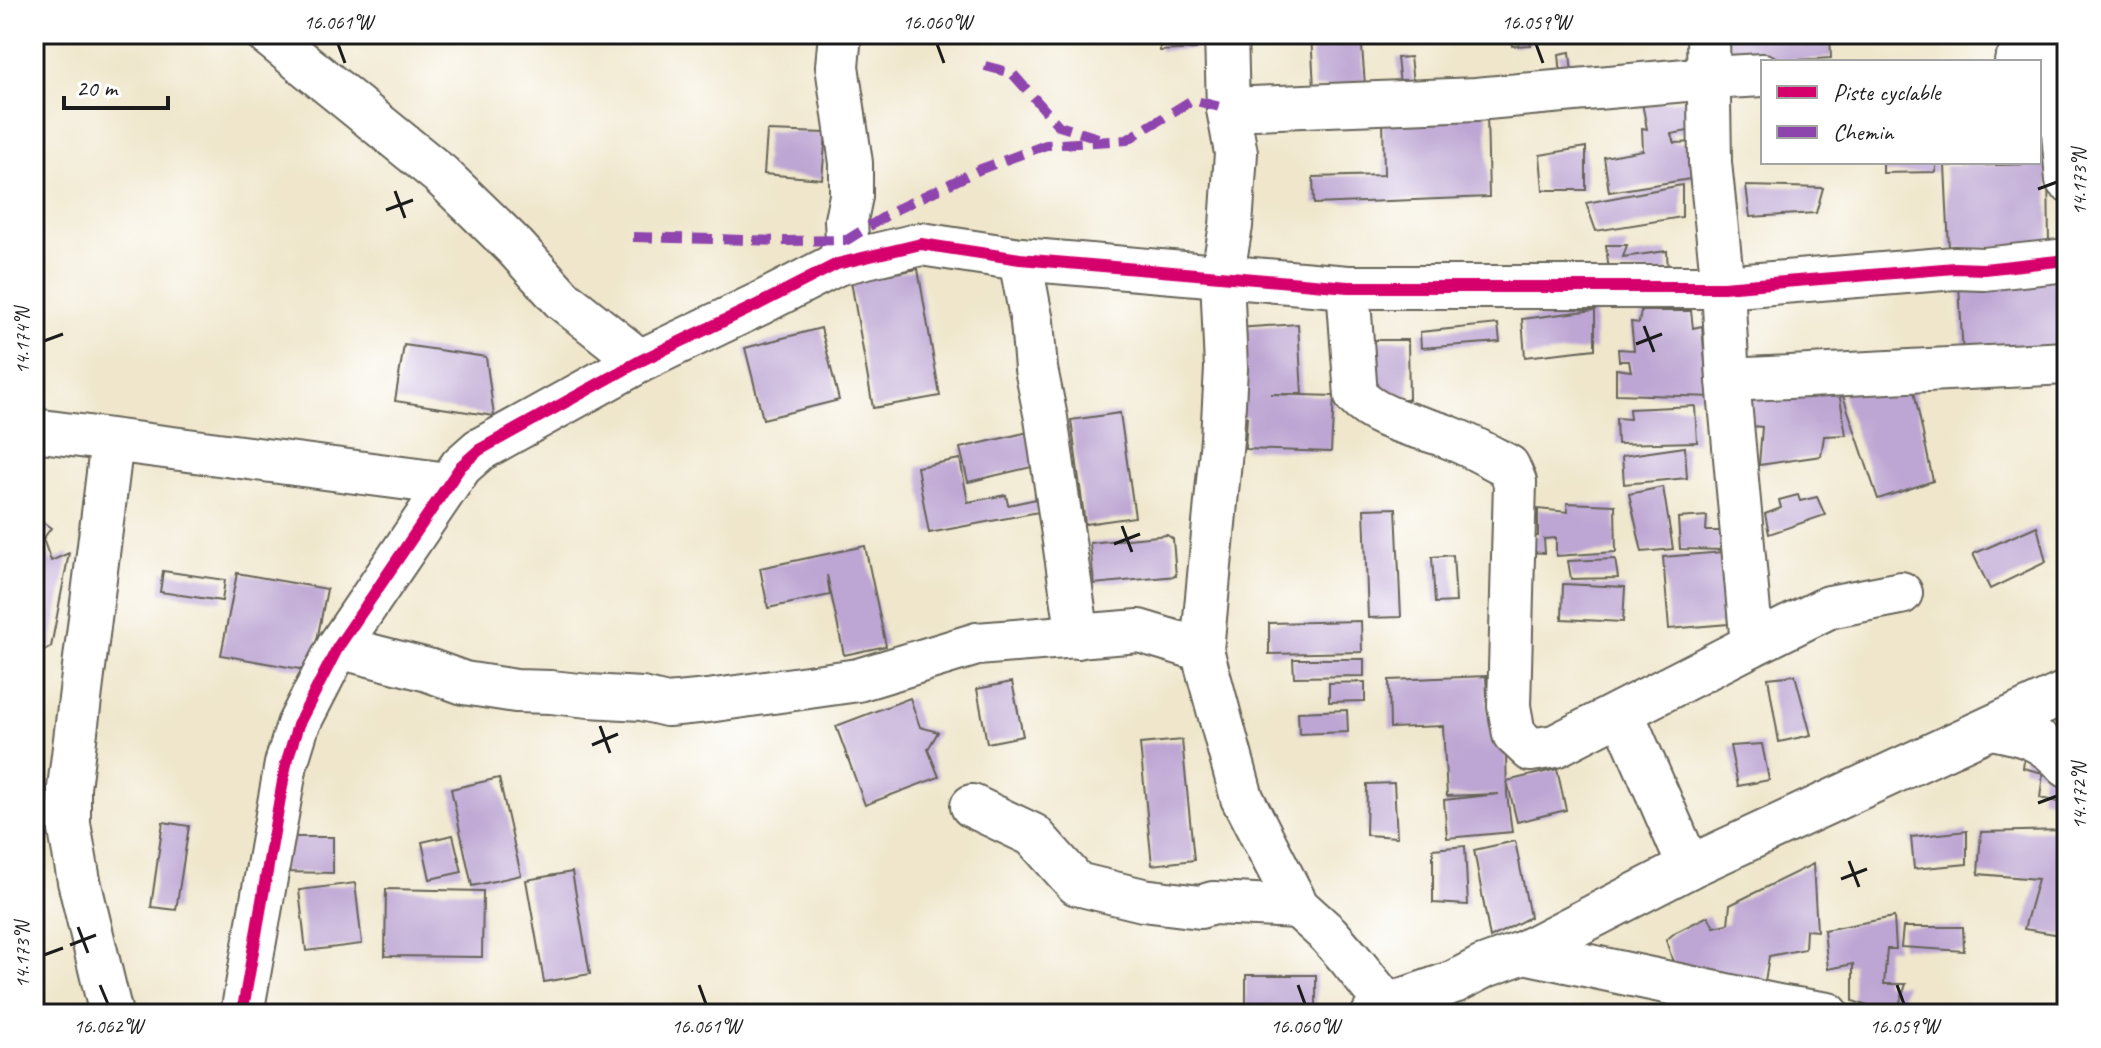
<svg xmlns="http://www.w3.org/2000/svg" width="2101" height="1048" font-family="Caveat,sans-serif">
<rect width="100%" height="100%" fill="#fff"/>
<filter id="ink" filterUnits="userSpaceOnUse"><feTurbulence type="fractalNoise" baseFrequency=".0125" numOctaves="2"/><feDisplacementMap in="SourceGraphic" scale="16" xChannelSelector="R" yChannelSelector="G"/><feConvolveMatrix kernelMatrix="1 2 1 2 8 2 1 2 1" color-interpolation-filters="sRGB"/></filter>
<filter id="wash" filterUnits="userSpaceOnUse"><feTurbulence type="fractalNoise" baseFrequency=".006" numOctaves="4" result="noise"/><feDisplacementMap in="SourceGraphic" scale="32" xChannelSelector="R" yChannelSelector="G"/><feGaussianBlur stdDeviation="1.8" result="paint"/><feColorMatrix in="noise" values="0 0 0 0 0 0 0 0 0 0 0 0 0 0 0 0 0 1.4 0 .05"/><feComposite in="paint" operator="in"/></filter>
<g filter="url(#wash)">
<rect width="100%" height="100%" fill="#efe6cb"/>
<g id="blocks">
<!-- building -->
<g fill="#bda6d3">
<polygon points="1159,34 1195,34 1196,49 1160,51"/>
<polygon points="1311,34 1361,34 1365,85 1314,88"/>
<polygon points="1511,34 1530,34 1531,45 1512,46"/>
<polygon points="1722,34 1830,34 1831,58 1763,62 1728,67"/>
<polygon points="1570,52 1572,74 1561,75 1559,54"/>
<polygon points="1410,57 1413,83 1400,84 1397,58"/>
<polygon points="2039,82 2045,154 2039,154"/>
<polygon points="1700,100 1694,130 1671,134 1674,143 1697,142 1703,177 1609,192 1604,157 1643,150 1642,128 1647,129 1642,103"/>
<polygon points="1487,113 1489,197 1314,204 1313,177 1384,175 1383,116"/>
<polygon points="767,131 826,133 822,179 764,174"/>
<polygon points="1586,147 1586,190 1543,190 1540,155"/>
<polygon points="1883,162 1936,162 1936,172 1883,173"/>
<polygon points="2048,164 2049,248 1949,249 1945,166"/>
<polygon points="1682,185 1682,217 1596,231 1586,203"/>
<polygon points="1746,186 1823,188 1816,213 1750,217"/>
<polygon points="1606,245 1627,245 1623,257 1667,251 1668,273 1609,271"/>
<polygon points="918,269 940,396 873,408 851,281"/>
<polygon points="2067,273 2067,345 1963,357 1959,284"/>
<polygon points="1595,310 1595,349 1525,357 1522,319"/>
<polygon points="1641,311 1691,311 1693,328 1702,326 1706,375 1714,379 1714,397 1616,394 1616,369 1631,371 1629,361 1619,361 1618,349 1634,350 1631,322 1639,323"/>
<polygon points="1298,324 1302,394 1271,394 1334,396 1331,452 1245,449 1247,417 1236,416 1237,328"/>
<polygon points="1498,324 1500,342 1421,348 1420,332"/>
<polygon points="821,328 839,400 763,419 745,348"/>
<polygon points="1370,340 1408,340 1409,399 1370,400"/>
<polygon points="404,345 486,357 494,416 395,401"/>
<polygon points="1911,377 1933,481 1878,499 1842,393"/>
<polygon points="1838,385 1846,435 1824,436 1821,456 1759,465 1762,427 1752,426 1746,396"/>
<polygon points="1695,406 1697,442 1617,444 1616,418 1630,419 1629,409"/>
<polygon points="1120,413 1135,517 1085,524 1071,420"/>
<polygon points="1033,431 1040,465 968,482 960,448"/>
<polygon points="1685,447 1687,478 1624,484 1622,456"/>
<polygon points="960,459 968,502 1006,495 1008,505 1041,498 1044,511 929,533 917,467"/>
<polygon points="1663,487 1673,549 1642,552 1629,494"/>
<polygon points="1798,495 1800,501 1817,497 1825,515 1769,534 1765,514 1781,508 1779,500"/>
<polygon points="1567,503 1615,505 1616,552 1556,556 1556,538 1544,539 1545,553 1528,552 1525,537 1538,536 1538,509 1568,512"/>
<polygon points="1396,508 1401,617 1368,618 1364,509"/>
<polygon points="34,516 51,528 43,539 51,561 69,553 51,647 34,656"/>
<polygon points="1707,516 1706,531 1730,531 1727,550 1680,549 1678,518"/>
<polygon points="2037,526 2046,562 1990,589 1973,554"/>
<polygon points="1167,535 1173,539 1176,576 1094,584 1090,543"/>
<polygon points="865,546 886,646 844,655 827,575 830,595 768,608 760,568"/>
<polygon points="1724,552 1728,624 1669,629 1663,557"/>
<polygon points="1453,555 1456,602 1435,603 1432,557"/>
<polygon points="1615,559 1618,578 1571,579 1568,561"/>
<polygon points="163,571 225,580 222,601 160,592"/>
<polygon points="237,573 327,589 311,671 221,655"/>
<polygon points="1563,584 1625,587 1623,622 1562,619"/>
<polygon points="2067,601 2067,618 2060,603"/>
<polygon points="1361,621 1362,652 1269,654 1269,623"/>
<polygon points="1293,659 1364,659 1364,676 1294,677"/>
<polygon points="1795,675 1811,735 1779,742 1768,678"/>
<polygon points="1486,676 1488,714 1505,714 1507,794 1512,832 1447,838 1444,800 1499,794 1447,796 1443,726 1390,728 1389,680"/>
<polygon points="1012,682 1023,736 987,743 977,689"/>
<polygon points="1365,682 1365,701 1329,702 1329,683"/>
<polygon points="910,698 920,727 938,732 928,749 939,777 865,805 836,726"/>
<polygon points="1347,710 1348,732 1299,734 1298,712"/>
<polygon points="2029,723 2067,731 2067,804 2040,798 2043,773 2023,768"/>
<polygon points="1182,740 1194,860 1152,865 1140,744"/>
<polygon points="1762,744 1769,780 1738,786 1730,746"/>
<polygon points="1557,769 1566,810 1517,822 1507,781"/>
<polygon points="499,778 521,875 472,886 451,789"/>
<polygon points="1394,783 1397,837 1366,835 1367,784"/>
<polygon points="163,822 189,826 176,910 151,907"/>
<polygon points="2067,830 2067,936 2024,929 2038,879 1978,874 1981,832"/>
<polygon points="1967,831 1967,864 1914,869 1911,837"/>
<polygon points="453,835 462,872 430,879 422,842"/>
<polygon points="283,837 333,837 333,873 283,872"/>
<polygon points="1515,841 1530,917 1490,938 1474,850"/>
<polygon points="1465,846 1468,905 1433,903 1433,849"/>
<polygon points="1813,864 1817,931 1806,930 1805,949 1769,956 1764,988 1677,975 1666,940 1676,932 1708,916 1714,927 1728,924 1730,905"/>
<polygon points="572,872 590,974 544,982 526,880"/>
<polygon points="355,883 362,944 306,951 299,890"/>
<polygon points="386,889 483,891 482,957 385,956"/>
<polygon points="1894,917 1896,949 1887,949 1884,984 1906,984 1896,1014 1890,1014 1853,1001 1853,964 1828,969 1824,930"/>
<polygon points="1903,927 1963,927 1964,951 1901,947"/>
<rect x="1246" y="975" width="70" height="39"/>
</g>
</g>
</g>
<g filter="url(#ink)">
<use href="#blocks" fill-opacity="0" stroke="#666359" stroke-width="2"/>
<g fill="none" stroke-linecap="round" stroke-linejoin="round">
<!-- minor casing -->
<g stroke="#666359" stroke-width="46">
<g id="minor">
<polyline points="267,34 441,175 515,247 562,299 640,361"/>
<polyline points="1708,34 1710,163 1723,287 1728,380 1752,645 1829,607 1901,593"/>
<polyline points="2057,60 2067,180"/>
<polyline points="2016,62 2067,59"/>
<polyline points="1228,109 1476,99 1708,78 1763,75"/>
<polyline points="1020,259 1032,322 1036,369 1046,418 1078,637"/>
<polyline points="837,264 847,240 846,220 851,196 851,163 837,66 840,34"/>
<path d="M1348,287L1356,396C1378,420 1416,425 1446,436C1468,444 1488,456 1508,466L1515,482L1509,706L1514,734L1531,750L1555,746L1752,645"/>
<polyline points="1728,380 2067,363"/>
<polyline points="34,430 448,484"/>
<polyline points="338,647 428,670 464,683 516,691 551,692 589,696 642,699 667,705 708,701 858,680 977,644 1139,631 1202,650 1242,798 1298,907 1328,934 1350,959 1387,1005 1373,1014"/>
<polyline points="1202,650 1222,439 1226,368 1222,277 1231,226 1236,153 1228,109 1226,34"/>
<polyline points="1622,712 1689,867"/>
<path d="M1992,728C2026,735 2044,739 2067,766"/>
<polyline points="972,806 1033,835 1077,884 1143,900 1200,907 1213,903 1298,907"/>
<polyline points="1524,952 1778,1006 1828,1014"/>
<polyline points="1387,1005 1454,982 1483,967 1524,952 1689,867 2067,692"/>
<polyline points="111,1014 79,881 69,824 69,788 112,441"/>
<polyline points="242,1014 286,764 298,725 338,647 461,466 479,450 640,361 759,304 837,264 921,244 1020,259 1348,287 1723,287 1955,268 1984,269 2067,260"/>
</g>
</g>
<!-- minor -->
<use href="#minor" stroke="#fff" stroke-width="42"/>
<!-- quiet -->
<g stroke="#8e44ad" stroke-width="10" stroke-dasharray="20 10" stroke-linecap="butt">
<polyline points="985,66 1012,73 1059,126 1098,138"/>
<polyline points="633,237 786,241 847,240 897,209 981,169 1046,145 1127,140 1192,100 1228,109"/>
</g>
<!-- cycleway casing -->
<g stroke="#fff" stroke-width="17">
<polyline id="cycleway" points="242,1014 286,764 298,725 338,647 461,466 479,450 640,361 759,304 837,264 921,244 1020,259 1348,287 1723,287 1955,268 1984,269 2067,260"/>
</g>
<!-- cycleway -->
<use href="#cycleway" stroke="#d6006c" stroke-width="12"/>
</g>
</g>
<!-- ticks -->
<path fill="none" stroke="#1c1c1c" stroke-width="3" d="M338,44L345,63M937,44L944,63M1536,44L1543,63M2038,189L2057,182M395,191L405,218M386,210L413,200M1644,326L1654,352M44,341L63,334M1636,344L1662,334M1122,526L1132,552M1114,544L1140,534M600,726L610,753M592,745L618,734M2038,803L2057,796M1849,861L1859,887M1841,879L1867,869M78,927L88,953M70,945L96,935M44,955L63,948M100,985L108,1004M699,985L706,1004M1298,985L1305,1004M1897,985L1904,1004"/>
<!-- margin -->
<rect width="2101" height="1048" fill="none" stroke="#fff" stroke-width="88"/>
<!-- legend -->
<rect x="1761" y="60" width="280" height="104" fill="#ffffff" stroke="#a4a4a4" stroke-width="2"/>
<rect x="1777" y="86" width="40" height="12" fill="#d6006c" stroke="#a4a4a4" stroke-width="2"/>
<text x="1833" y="100" font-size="24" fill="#1c1c1c">Piste cyclable</text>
<rect x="1777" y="126" width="40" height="12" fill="#8e44ad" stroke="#a4a4a4" stroke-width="2"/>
<text x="1833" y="140" font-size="24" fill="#1c1c1c">Chemin</text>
<!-- scale -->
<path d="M64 96v12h104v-12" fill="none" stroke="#1c1c1c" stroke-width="4"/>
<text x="76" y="96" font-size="24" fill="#1c1c1c" stroke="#ffffff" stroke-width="6" paint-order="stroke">20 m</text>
<rect x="44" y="44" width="2013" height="960" fill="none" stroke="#1c1c1c" stroke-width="3"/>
<g font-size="20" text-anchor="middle" fill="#1c1c1c">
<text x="338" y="29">16.061°W</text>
<text x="937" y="29">16.060°W</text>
<text x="1536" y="29">16.059°W</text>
<text transform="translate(2079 182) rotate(-90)" y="7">14.173°N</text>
<text transform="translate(22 341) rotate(-90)" y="7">14.174°N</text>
<text transform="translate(2079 796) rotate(-90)" y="7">14.172°N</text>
<text transform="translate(22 955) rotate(-90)" y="7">14.173°N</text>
<text x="108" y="1033">16.062°W</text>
<text x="706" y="1033">16.061°W</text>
<text x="1305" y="1033">16.060°W</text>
<text x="1904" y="1033">16.059°W</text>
</g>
</svg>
